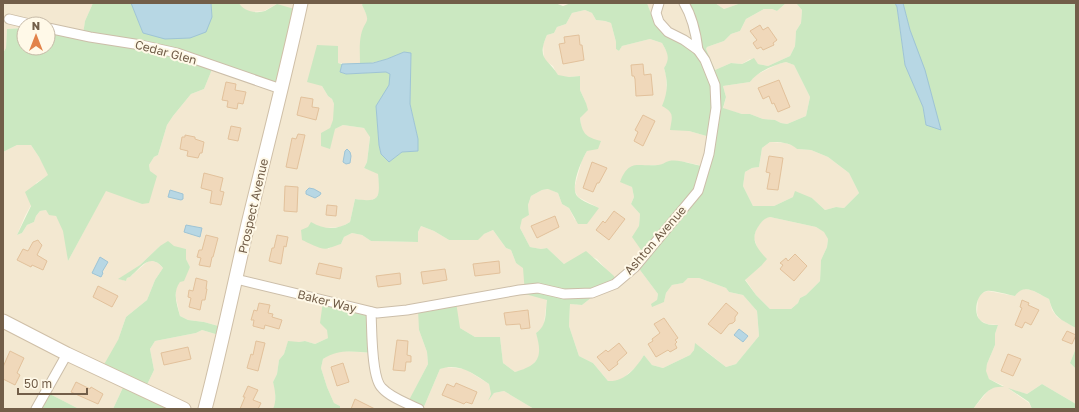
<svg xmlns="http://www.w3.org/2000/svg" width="1079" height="412" font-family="'Golos Text',sans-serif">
<rect width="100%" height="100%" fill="#fbf5e2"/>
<!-- residential -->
<g fill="#f3e8d1">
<polygon points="3,3 93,3 85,21 83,35 48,24 24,24 24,28 7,29 6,48 3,53"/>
<polygon points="239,3 363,3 362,5 367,15 368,22 362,33 360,64 338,63 322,86 328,96 332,99 334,104 334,120 330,128 335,129 343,125 364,128 370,136 367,162 364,168 378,173 380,192 376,198 369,201 355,199 350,222 341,227 323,228 319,226 328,249 335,245 341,244 344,237 352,233 362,235 371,241 417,242 418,232 421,226 434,231 449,240 484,234 493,230 506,248 511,250 516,263 523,267 539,297 547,299 544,324 542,329 536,333 540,345 539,357 530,368 515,372 503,363 500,337 475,337 460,328 419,330 427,352 428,364 413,393 423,409 440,369 446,367 465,369 489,384 491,394 489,399 494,393 504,391 534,409 340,409 340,406 334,403 327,387 321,368 323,359 332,353 344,351 373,353 328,330 328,338 315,344 305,341 299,342 288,342 284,354 279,360 277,374 273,382 275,387 275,406 273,409 175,409 145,389 154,370 150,349 155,341 196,333 202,330 222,336 222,327 204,322 188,320 180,316 176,298 176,287 190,267 186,259 186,249 160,246 140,265 119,279 126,281 127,278 130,277 147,262 151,260 158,263 163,268 155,280 147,300 126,317 118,340 126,381 113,409 79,409 46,392 35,409 3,409 3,152 17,145 31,145 39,157 49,175 36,183 31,205 25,216 17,235 22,233 27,225 34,222 36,216 40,211 46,210 56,216 64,231 68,261 106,190 142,204 150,171 149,165 154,157 158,155 167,125 173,116 191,94 204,89 213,67 277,4 264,11 250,12 241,8"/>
<polygon points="647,3 689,3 689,9 699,33 682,42 666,33 652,18"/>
<polygon points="715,3 741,3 724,9"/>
<polygon points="786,3 796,3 802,10 801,23 796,31 795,46 790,56 768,66 758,64 750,59 742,64 731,63 715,70 714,69 706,49 707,47 724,41 731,34 740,31 746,19 764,9 772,9 777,11"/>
<polygon points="585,10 592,13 596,20 605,21 611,23 616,42 616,49 619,51 622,46 650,39 662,43 668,54 668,62 664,68 666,75 667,95 663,105 669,109 672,115 689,131 710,137 703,166 685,162 670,161 661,165 651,165 620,181 632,187 634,197 631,204 640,214 639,226 644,254 637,266 658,294 657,300 664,302 666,293 672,285 683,283 688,278 699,278 726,288 729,292 743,295 757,311 759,336 736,364 726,367 706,351 695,344 694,350 690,355 663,368 652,365 644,355 637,366 622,379 615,382 608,381 593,363 579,356 569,326 570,304 582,305 615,279 597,259 590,256 564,264 547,248 541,249 530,247 520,228 522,218 529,215 528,205 531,196 542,190 549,189 558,193 562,204 569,208 575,220 599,208 578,197 574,189 582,160 587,151 601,142 590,139 582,131 580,118 586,103 580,90 580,76 569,77 558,76 553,66 547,62 544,58 543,45 547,35 554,33 557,27 566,24 572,13"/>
<polygon points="786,62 794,65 810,97 806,116 787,124 781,123 775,120 763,119 750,114 742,114 723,109 726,97 723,86 750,82 754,76 778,64"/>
<polygon points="770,142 785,143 794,146 797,149 811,150 828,157 849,173 859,193 844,208 836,207 825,210 812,198 793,197 774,206 753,206 743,186 745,172 752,168 759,167 762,148"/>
<polygon points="770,217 816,227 825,232 828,239 827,247 821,260 820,281 806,295 800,298 798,303 791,309 770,309 756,295 745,279 761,266 758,250 754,238 756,229 764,218"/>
<polygon points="1024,289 1032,290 1049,299 1052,310 1057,317 1076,328 1076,348 1070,363 1076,369 1076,404 1042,384 1027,394 1009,389 1029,403 1032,409 973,409 988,391 996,386 1004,386 989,379 985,371 987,364 995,345 995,334 998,325 987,324 979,320 977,313 978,297 982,293 988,291 1015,296 1018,291"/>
</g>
<!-- green -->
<g fill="#cbe8c1" fill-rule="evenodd">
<path d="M93,3H131L143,33L212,16L211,3H239C243,11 256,14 265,11C269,9 273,6 277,4L298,10L282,84L213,67L204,89L191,94L173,116L167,125L158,155L154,157L149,165L150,171L157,176L149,203L142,204L106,191L68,261L63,231L56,216L49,215L46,210L40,211L36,216L34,222L27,225L22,233L17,235L31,206L25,192L48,175L39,157L31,145H17L3,152V53L6,48L7,29L24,28V48H48V30L83,34L85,21Z"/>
<path d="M363,3H555L563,6L571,3H647C655,26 661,31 682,42L699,33L689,9V3H715L724,9L741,3H786L777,11L772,9H764L746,19L740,31L731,34L724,41L707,47L706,49L715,70L731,63L742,64L754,58L758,64L768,66L790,56L795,46L796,31L801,23L802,10L796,3H895L897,7L905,65L923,107L926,125L940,129L910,30L903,3H1076V328C1060,319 1054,318 1049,299C1037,293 1024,282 1015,296C1008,295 993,290 987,291C976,293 973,314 980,320C985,325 992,325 998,325L995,334V345L987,364L986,371L989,379L1004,387C988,385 983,397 973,409H534L504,391L494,393L488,401L491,394L489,384C474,374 459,362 440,369L423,409L408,402L428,364L427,352L419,330L418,309L456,302L460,328L475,337H500L503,363L515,372C539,365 543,357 536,333C548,325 545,312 547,300L525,294L523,268L516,263L511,250L506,248L493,230L484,234L478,240H449L434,231L421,226L418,232V242L371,241L362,235L352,233L344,237L341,244C336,245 334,247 329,248C322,251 309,243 302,240L301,230L308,227L311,222C325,230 337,230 350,222L355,199C381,203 380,197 378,174L364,168L367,162L370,137L364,128L343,125L335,129L330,149L321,146V133L330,128L333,120L334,104L332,99L328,96L322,86L307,82L317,45L338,46V63L342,64L340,72L346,74L387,72L390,74V85L376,106L379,145L381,154L389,162L402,152L418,150V139L410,104L411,54L404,52C389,59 377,63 360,64C360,54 359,44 361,35C365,18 372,25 362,5ZM585,10L592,13L596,20L605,21L611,23L616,42V49L619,51L622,46L650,39L662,43C667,52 671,58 664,68C668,81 668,93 662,106C675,113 672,117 670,130L689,131L710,137L703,166C692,165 680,159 669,161C665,162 662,165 658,165C638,167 629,158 620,182L632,187L634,197L631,204L640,214L639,226L632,237L644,254L637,266L658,294L657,300L651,304L652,307L664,302L666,293L672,285L683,283L688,278H699L726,288L729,292L743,295L757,311L759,336L736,364L726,367L695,343L694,350L690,355L663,368L652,365L644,355C636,368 625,382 608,381L593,363L579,356L569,326L570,304L582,305L615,279L614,276L586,251L564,264L547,248L541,249L530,247L520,228L522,219L529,215L528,205L531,196L542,190L548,189L558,193L562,204L569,208L578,224H587L599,208C593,205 581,201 577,196C570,187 581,161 587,151L598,149L601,141C585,137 582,133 580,118L588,110L586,103L580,90V76L569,77L558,75C548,58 536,60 547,35L554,33L557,27L566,24L572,13ZM786,62L794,65L810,97L806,116L787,124L781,123L775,120L763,119L750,114H742L723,108L726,97L723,86L750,82C758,71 774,65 786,62ZM770,142C779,142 790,142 797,149L811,150L828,157L849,173L859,193L844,208L836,207L825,210L812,198L795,191L793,197L774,206H753L743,186L745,172L752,168L759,167L762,148ZM770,217L816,227L824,232L828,239L827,247L821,260L820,281L806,295L800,298L798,303L791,309H770L756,295L745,280L761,266L767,259C756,248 749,238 760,224C763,220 765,218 770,217Z"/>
<path d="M168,241L174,246L186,249V259L190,267L184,281L180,282C172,293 177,304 180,316L188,320L204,322L222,327V336L202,330L196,333L155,341L150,349L154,370L145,389L175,409H113L126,381L102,368L118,340L126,317L147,300L155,280L163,268C150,252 141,267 130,277L127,278L126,281L118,279L140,265L160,246Z"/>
<path d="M323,301L370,312L373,353C354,352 340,348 323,359L321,368L327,387L334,403L340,406V409H273C277,402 275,389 273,382L277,374L279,360L284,354L288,341L299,342L305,341L315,344L328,338L327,330L320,323Z"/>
<polygon points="1076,348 1076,369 1070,363"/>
<polygon points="1042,384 1076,404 1076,409 1032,409 1029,402 1008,388 1027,394"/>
<polygon points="46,392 79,409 35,409"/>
</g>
<!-- water -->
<g fill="#b7d7e4" stroke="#9ec4d5">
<polygon points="131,3 211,3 212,17 206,32 190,38 165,39 143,33"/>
<polygon points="895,3 903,3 910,30 925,70 941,130 926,125 923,107 905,65 897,7"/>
<polygon points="404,52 411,53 410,104 418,139 418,151 402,152 389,162 381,154 379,145 376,106 389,85 390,74 386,72 346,74 340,72 342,64 373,63 387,59"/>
<polygon points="347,149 350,152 351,156 350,163 346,164 343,162 345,151"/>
<polygon points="309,188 314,189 321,193 320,195 315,198 306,194 306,191"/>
<polygon points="170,190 183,194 183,199 181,200 168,197"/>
<polygon points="186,225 202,228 200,237 184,232"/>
<polygon points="100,257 108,262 102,272 103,273 101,277 92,273"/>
<polygon points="739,329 748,336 743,342 734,335"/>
</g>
<!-- building -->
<g fill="#f0d8ba" stroke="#e2c19b">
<polygon points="760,25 763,30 768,27 777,40 773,43 774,45 763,50 761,47 757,49 753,43 757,40 750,31"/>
<polygon points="579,35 580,45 582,45 584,60 563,64 559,44 565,43 564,37"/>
<polygon points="643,64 644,75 651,74 653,95 636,96 635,79 634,76 632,76 631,65"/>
<polygon points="779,80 790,107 778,112 774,103 772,104 769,96 763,99 758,88"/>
<polygon points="226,82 236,84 235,90 246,92 243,104 238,103 237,109 227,107 228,101 222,100"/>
<polygon points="301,97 313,99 312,107 319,108 316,120 297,115"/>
<polygon points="643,115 655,121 643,146 634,141 638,132 635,130"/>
<polygon points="231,126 241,128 238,141 228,139"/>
<polygon points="298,134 305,135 297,169 286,167 292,138 296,139"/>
<polygon points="185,135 195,137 195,139 204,142 202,153 200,153 198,158 187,156 188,151 180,149 182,137 185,137"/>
<polygon points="769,156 783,158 778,190 767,189 770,173 766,172"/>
<polygon points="592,162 607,168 599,183 597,183 593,192 583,188"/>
<polygon points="204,173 223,178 220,191 224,192 221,205 210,203 212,191 201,188"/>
<polygon points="285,186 298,187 297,212 284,211"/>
<polygon points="327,205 337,206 336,216 326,215"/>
<polygon points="614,211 625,219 609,240 596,230 603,221 605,223"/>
<polygon points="555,216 559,227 537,238 531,226"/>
<polygon points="206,235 218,238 213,257 212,257 210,267 199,265 201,258 197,257 199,250 202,250"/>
<polygon points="277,235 288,237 286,247 284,246 281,264 269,261 272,248 274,248"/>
<polygon points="38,240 40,243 42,245 37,255 47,261 43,270 32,265 31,267 17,260 23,249 28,251 33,242"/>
<polygon points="795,254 807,266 794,281 780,269 783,265 780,263 786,258 788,261"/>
<polygon points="499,261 500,273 475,276 473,264"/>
<polygon points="319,263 342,268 340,279 316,274"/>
<polygon points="445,269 447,280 423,284 421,272"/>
<polygon points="400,273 401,284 378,287 376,276"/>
<polygon points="196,278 207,281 206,289 207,289 205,300 202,300 200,310 189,307 191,298 188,297 189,290 193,291"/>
<polygon points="98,286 118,296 112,307 93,297"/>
<polygon points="1022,300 1029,303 1028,305 1039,310 1031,325 1025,322 1022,328 1015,325 1022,308 1020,307"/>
<polygon points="259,303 270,305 268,313 273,314 272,317 282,320 279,329 265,325 264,329 253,326 254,320 251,320 254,310 257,311"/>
<polygon points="726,303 738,313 735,317 735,321 733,323 729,324 721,334 708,324"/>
<polygon points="528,310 530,328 521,329 520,324 506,325 504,313"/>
<polygon points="664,318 678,338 675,340 677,342 675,344 677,348 670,352 668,350 656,357 648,344 653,341 652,339 660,333 654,324"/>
<polygon points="1067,331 1076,335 1072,344 1062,340"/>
<polygon points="397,340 408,341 407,355 411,356 411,362 406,362 405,371 393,370"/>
<polygon points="256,341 265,343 258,371 247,368 251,354 253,355"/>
<polygon points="619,343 627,353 617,362 618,364 609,371 597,357 606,350 608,352"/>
<polygon points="188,347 191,359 164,365 161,353"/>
<polygon points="10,351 24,358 17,373 20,375 15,385 3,379 3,367"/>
<polygon points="1008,354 1021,359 1013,376 1001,371"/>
<polygon points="343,363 349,382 337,386 331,367"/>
<polygon points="76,382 90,389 91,387 103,394 98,404 71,392"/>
<polygon points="456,383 477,392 472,404 466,402 464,404 442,395 447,384 454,387"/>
<polygon points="248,386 258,390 253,400 261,403 258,409 240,409 245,397 243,397"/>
<polygon points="355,399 375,409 351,409"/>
</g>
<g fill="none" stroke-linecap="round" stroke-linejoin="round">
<!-- street casing -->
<g stroke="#ccbea9" stroke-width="11">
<g id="street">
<path d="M684,3C693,18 696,33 698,50"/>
<polyline points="9,19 30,24"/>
<polyline points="48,28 90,37 141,45 177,53 281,89"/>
<polyline points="236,279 377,313 407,310 519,290 538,288 564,294 592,293 615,284 635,267 698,191 709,154 716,108 715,85 705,60 698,50 684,40 668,32 659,22 656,13 659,3"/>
<path d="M371,312C372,328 371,378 382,388C391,398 407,403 419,409"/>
<polyline points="36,409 67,354"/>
</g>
</g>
<!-- secondary casing -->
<g stroke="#cfbfa7" stroke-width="15">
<g id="secondary">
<polyline points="3,321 67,354 184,409"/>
<path d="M205,409C221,348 234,285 248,224C266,150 285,77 301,3"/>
</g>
</g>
<!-- street -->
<use href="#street" stroke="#fff" stroke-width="9"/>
<!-- secondary -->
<use href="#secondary" stroke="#fff" stroke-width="13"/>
</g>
<g text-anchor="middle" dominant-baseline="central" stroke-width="4" stroke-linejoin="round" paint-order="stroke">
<!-- street labels -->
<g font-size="12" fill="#725e49" stroke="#fff9e8">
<text transform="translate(166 52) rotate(15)">Cedar Glen</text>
<text transform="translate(253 206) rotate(-77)">Prospect Avenue</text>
<text transform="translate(655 240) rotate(-49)">Ashton Avenue</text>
<text transform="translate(327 301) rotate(14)">Baker Way</text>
</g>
</g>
<!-- border -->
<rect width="1079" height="412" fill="none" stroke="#725e49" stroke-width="8"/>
<!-- north arrow -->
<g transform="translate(36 36)"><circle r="19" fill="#fff9e8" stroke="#c7bba8"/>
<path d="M0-3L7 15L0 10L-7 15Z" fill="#e2834a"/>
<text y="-6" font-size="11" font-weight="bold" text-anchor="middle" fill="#725e49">N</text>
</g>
<!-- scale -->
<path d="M18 388v6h69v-6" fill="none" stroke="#725e49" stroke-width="2"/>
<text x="24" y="388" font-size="12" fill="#725e49" stroke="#fff9e8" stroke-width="3" paint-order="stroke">50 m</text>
</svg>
